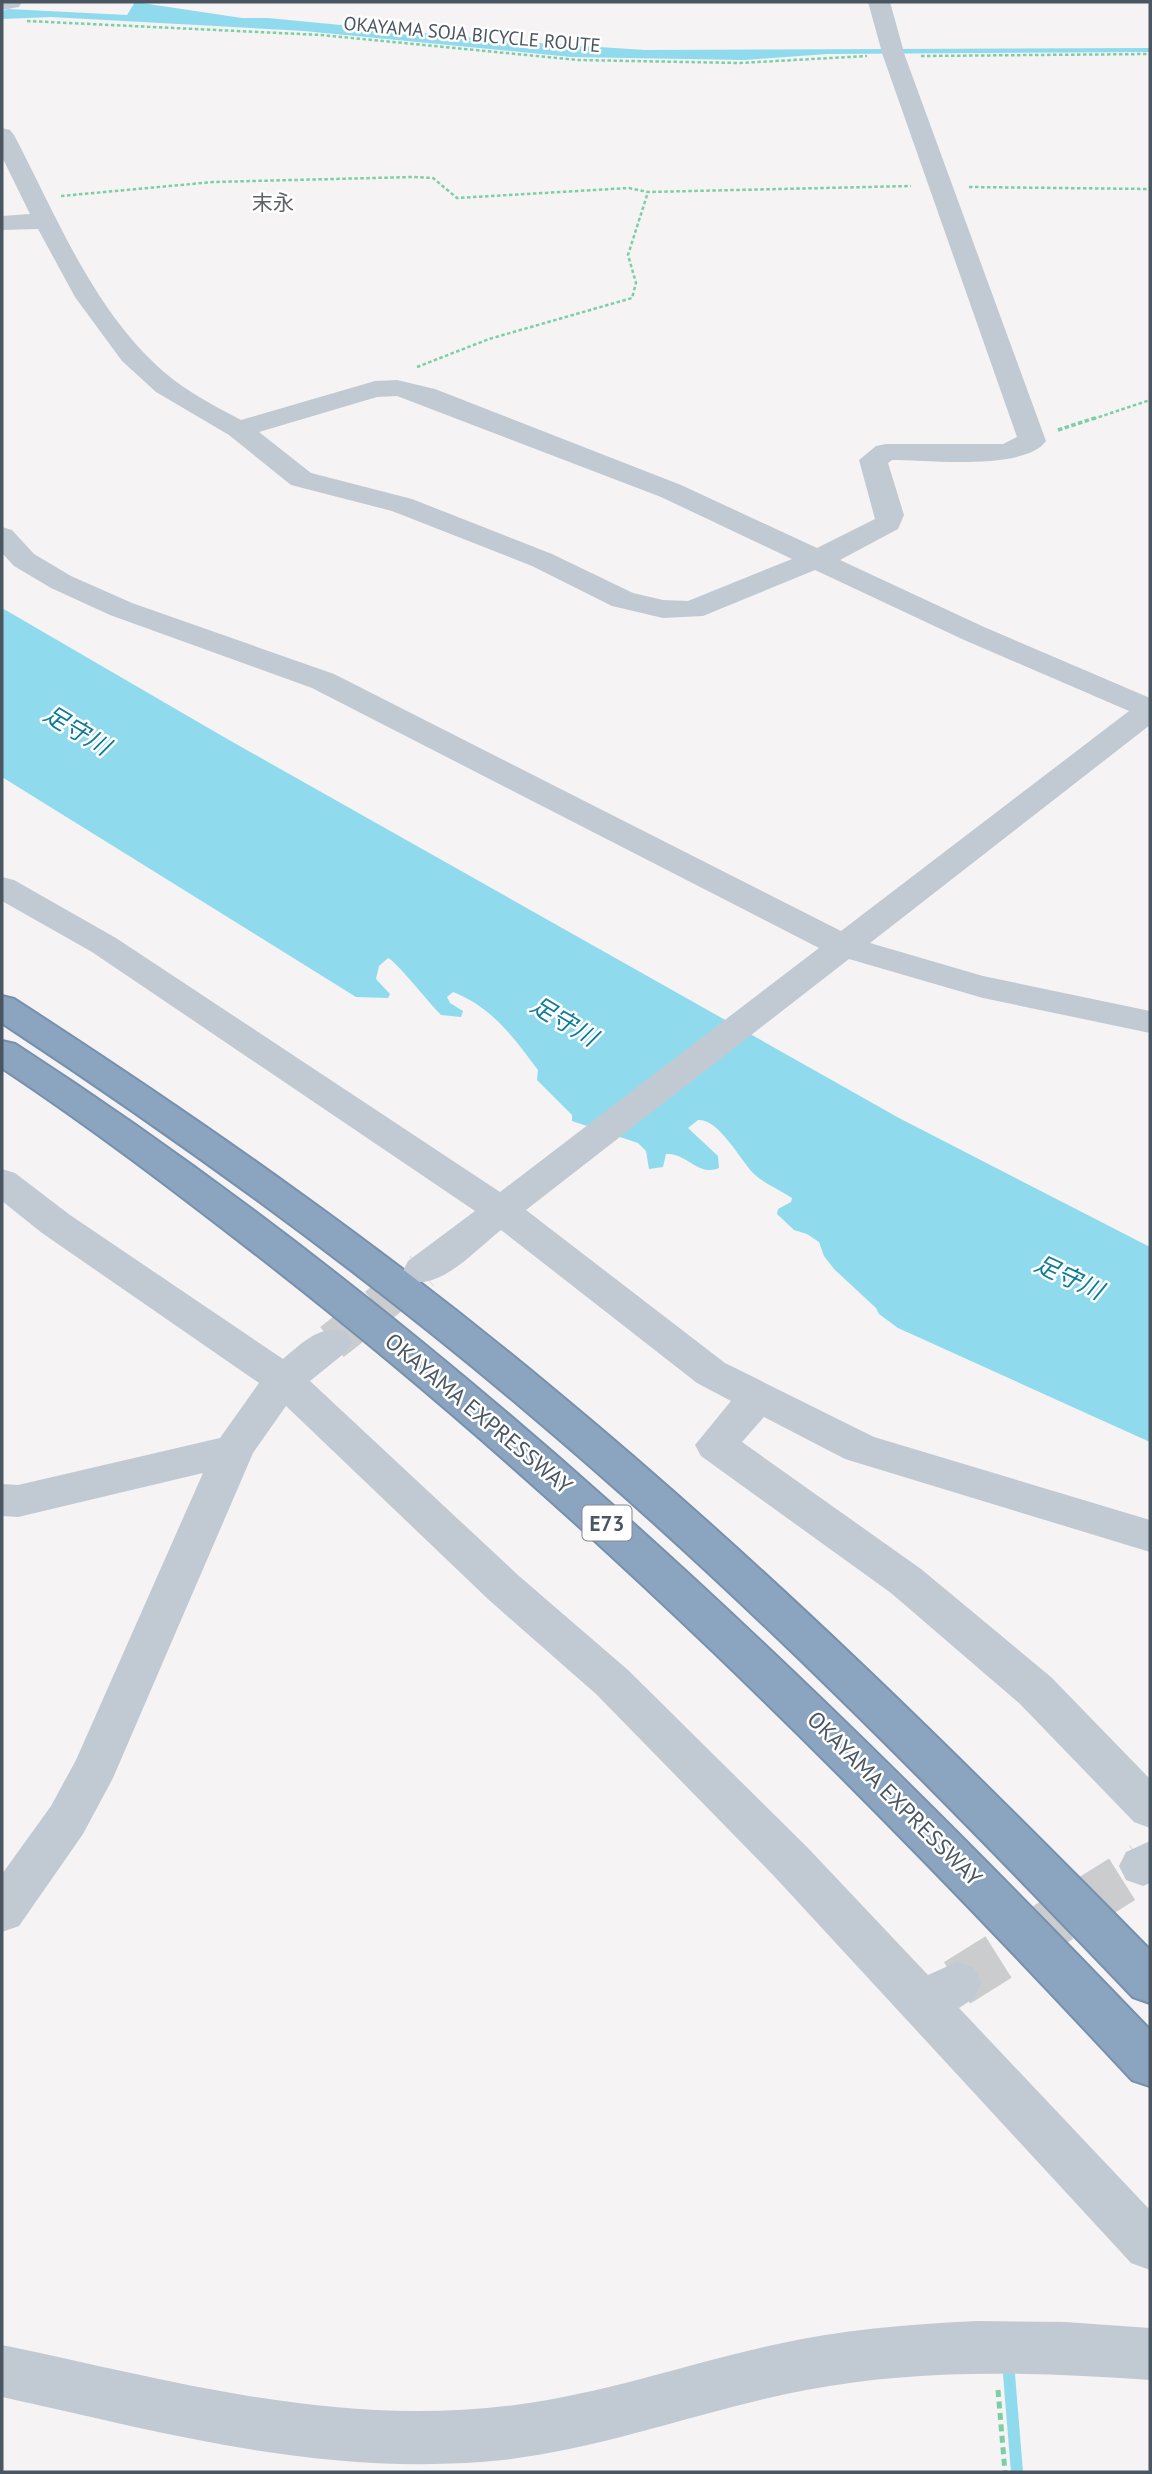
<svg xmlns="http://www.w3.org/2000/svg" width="1152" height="2474" font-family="'PT Sans','Noto Sans JP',sans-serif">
<rect width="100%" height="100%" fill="#f5f3f3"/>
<!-- water -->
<g fill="#90daee">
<polygon points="135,2 242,18 268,18 507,41 645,50 1150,48 1150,52 827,54 745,60 571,57 304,31 51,17 2,19 2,11 8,9 127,15"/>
<path d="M2,608L229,740L899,1118L1150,1247V1442L898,1328L879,1314L876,1308L834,1269L824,1256L819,1242L807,1234L794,1230L777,1214L778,1209L791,1202L792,1198C780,1190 763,1183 753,1173C740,1159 718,1118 698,1120L688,1128L718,1156L719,1168C698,1177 686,1152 666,1154L663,1167L649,1169L646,1151L638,1143L572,1121V1115L537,1080L538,1070C514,1038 492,1007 453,992L447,997L450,1003L463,1011L461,1017L441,1015C430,1004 396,961 388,958L379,966L376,979L390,994L388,998L356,997L2,777Z"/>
</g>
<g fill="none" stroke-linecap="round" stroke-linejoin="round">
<!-- stream -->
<polyline stroke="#90daee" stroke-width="12" points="1008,2362 1017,2472"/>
<!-- minor-tunnel-far1 -->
<polyline stroke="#caccce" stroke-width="38" stroke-dasharray="38 19" stroke-linecap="butt" points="332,1342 422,1271"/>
<!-- minor-tunnel -->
<polyline stroke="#caccce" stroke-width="49" stroke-dasharray="49 24" stroke-linecap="butt" points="957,1983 1143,1866"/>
<!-- highway casing -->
<g stroke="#7690ad" stroke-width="4">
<g id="highway">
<path d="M2,996L14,999C203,1121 386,1249 558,1393C767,1566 960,1757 1150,1950V2003L1133,1997C939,1794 742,1593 527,1412C361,1271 184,1143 2,1023Z"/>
<path d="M2,1041L15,1044C437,1317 804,1668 1150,2030V2086L1132,2080C860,1787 577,1504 261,1258C176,1192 91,1127 2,1068Z"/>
</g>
</g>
<!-- path-far2 -->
<g stroke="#7ad0a6" stroke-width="2.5" stroke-dasharray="3.5 2.5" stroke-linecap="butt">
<polyline points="27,21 321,35 578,60 740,63 867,56"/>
<polyline points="921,56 1150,54"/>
<polyline points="969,187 1150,189"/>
<polyline points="61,196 213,182 413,177 433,178 457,198 629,188 648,192 911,186"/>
<polyline points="417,367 489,339 632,298 636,283 628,255 648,192"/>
<polyline points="1093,419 1150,400"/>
</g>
<!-- path-far1 -->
<polyline stroke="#7ad0a6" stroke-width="3.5" stroke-dasharray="4.5 2.5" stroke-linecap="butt" points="1058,430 1098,417"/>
<!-- path -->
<polyline stroke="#7ad0a6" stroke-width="5" stroke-dasharray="7 4.5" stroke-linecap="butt" points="998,2390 1005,2472"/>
<!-- minor -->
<g fill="#c1cad2" fill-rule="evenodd">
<polygon points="2,2 22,2 19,7 2,10"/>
<path d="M868,2H890L905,56L1046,441C1025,471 927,460 892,460L888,463L904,515L898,529L840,560L984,627L1150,698V725L870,943L983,976L1150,1011V1033L983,998L849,959L526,1210L725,1363L874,1437L1150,1520V1552L845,1459L764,1417L742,1442L921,1569L1051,1677L1150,1779V1828L1134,1822L1019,1703L891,1593L701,1456L695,1445L731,1401L697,1383L501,1230C475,1250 442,1290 408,1281L403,1271L408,1261L475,1211L92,952L2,901V877L14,880L116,938L500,1192L819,948L312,688L110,615L51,588L14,566L2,553V527L12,530L34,554L71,576L132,603L334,674L841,931L1129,711L962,639L815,570L703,616L663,618L612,606L532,566L392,511L291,485L229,435L156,392L122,361L75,297L38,229L2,230V216L30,214L2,157V128L10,130L14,135C57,217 93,310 164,372C187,392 215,406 241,420L375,381L397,380L435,389L681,485L817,548L875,519L859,460L876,446L886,444H1003L1017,437L883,56ZM397,396L661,497L792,559L688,601L663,600L633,593L552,554L412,499L311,473L259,432L377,397Z"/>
<path d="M2,1169L15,1173L70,1215L283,1359C303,1343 319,1324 346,1332L352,1342L346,1352L310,1381L519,1576L628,1670L807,1847L928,1975L957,1962L974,1968L981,1983L974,1998L959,2008L1150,2210V2270L1131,2263L773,1875L596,1694L489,1600L286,1406L253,1453L113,1778L83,1834L19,1926L2,1932V1874L51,1806L76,1760L203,1473L18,1517L2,1516V1484L18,1485L220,1438L259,1383L42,1233L2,1201Z"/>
<polygon points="1150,1841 1150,1883 1143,1886 1126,1880 1119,1866 1126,1852"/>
<path d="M978,2321L1065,2322L1150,2328V2380C1035,2372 920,2368 806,2390C697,2411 592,2454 481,2462C311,2474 165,2433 2,2397V2345C175,2381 335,2428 515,2405C602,2394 687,2364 773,2345C840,2330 908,2324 978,2321Z"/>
</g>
<!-- highway -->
<use href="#highway" fill="#8ba5c1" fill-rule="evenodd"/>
</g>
<g text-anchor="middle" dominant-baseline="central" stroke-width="5" stroke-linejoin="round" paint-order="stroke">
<!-- far-street labels -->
<g font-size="19" fill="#4a5661" stroke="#fff">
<text transform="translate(472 34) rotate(5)">OKAYAMA SOJA BICYCLE ROUTE</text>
</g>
<!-- far-neighbourhood labels -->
<g font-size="21" fill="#5f6368" stroke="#fff">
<text x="273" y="202">末永</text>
</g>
<!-- shield labels -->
<rect fill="#fff" stroke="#808990" stroke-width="2" x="582.5" y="1505.5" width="49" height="35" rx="5"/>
<g font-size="21" font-weight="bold" fill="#4a5661">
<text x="607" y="1523">E73</text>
</g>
<!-- street labels -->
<g font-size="23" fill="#4a5661" stroke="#fff">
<text transform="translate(479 1413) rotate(40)">OKAYAMA EXPRESSWAY</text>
<text transform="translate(895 1798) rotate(45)">OKAYAMA EXPRESSWAY</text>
</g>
<!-- water labels -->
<g font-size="24" font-style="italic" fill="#0c7c9b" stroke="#fff">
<text transform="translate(77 730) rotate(31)">足守川</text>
<text transform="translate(564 1021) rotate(31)">足守川</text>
<text transform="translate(1069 1277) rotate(25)">足守川</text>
</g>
</g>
<!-- border -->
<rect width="1152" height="2474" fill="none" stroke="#4a5661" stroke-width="7"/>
</svg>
